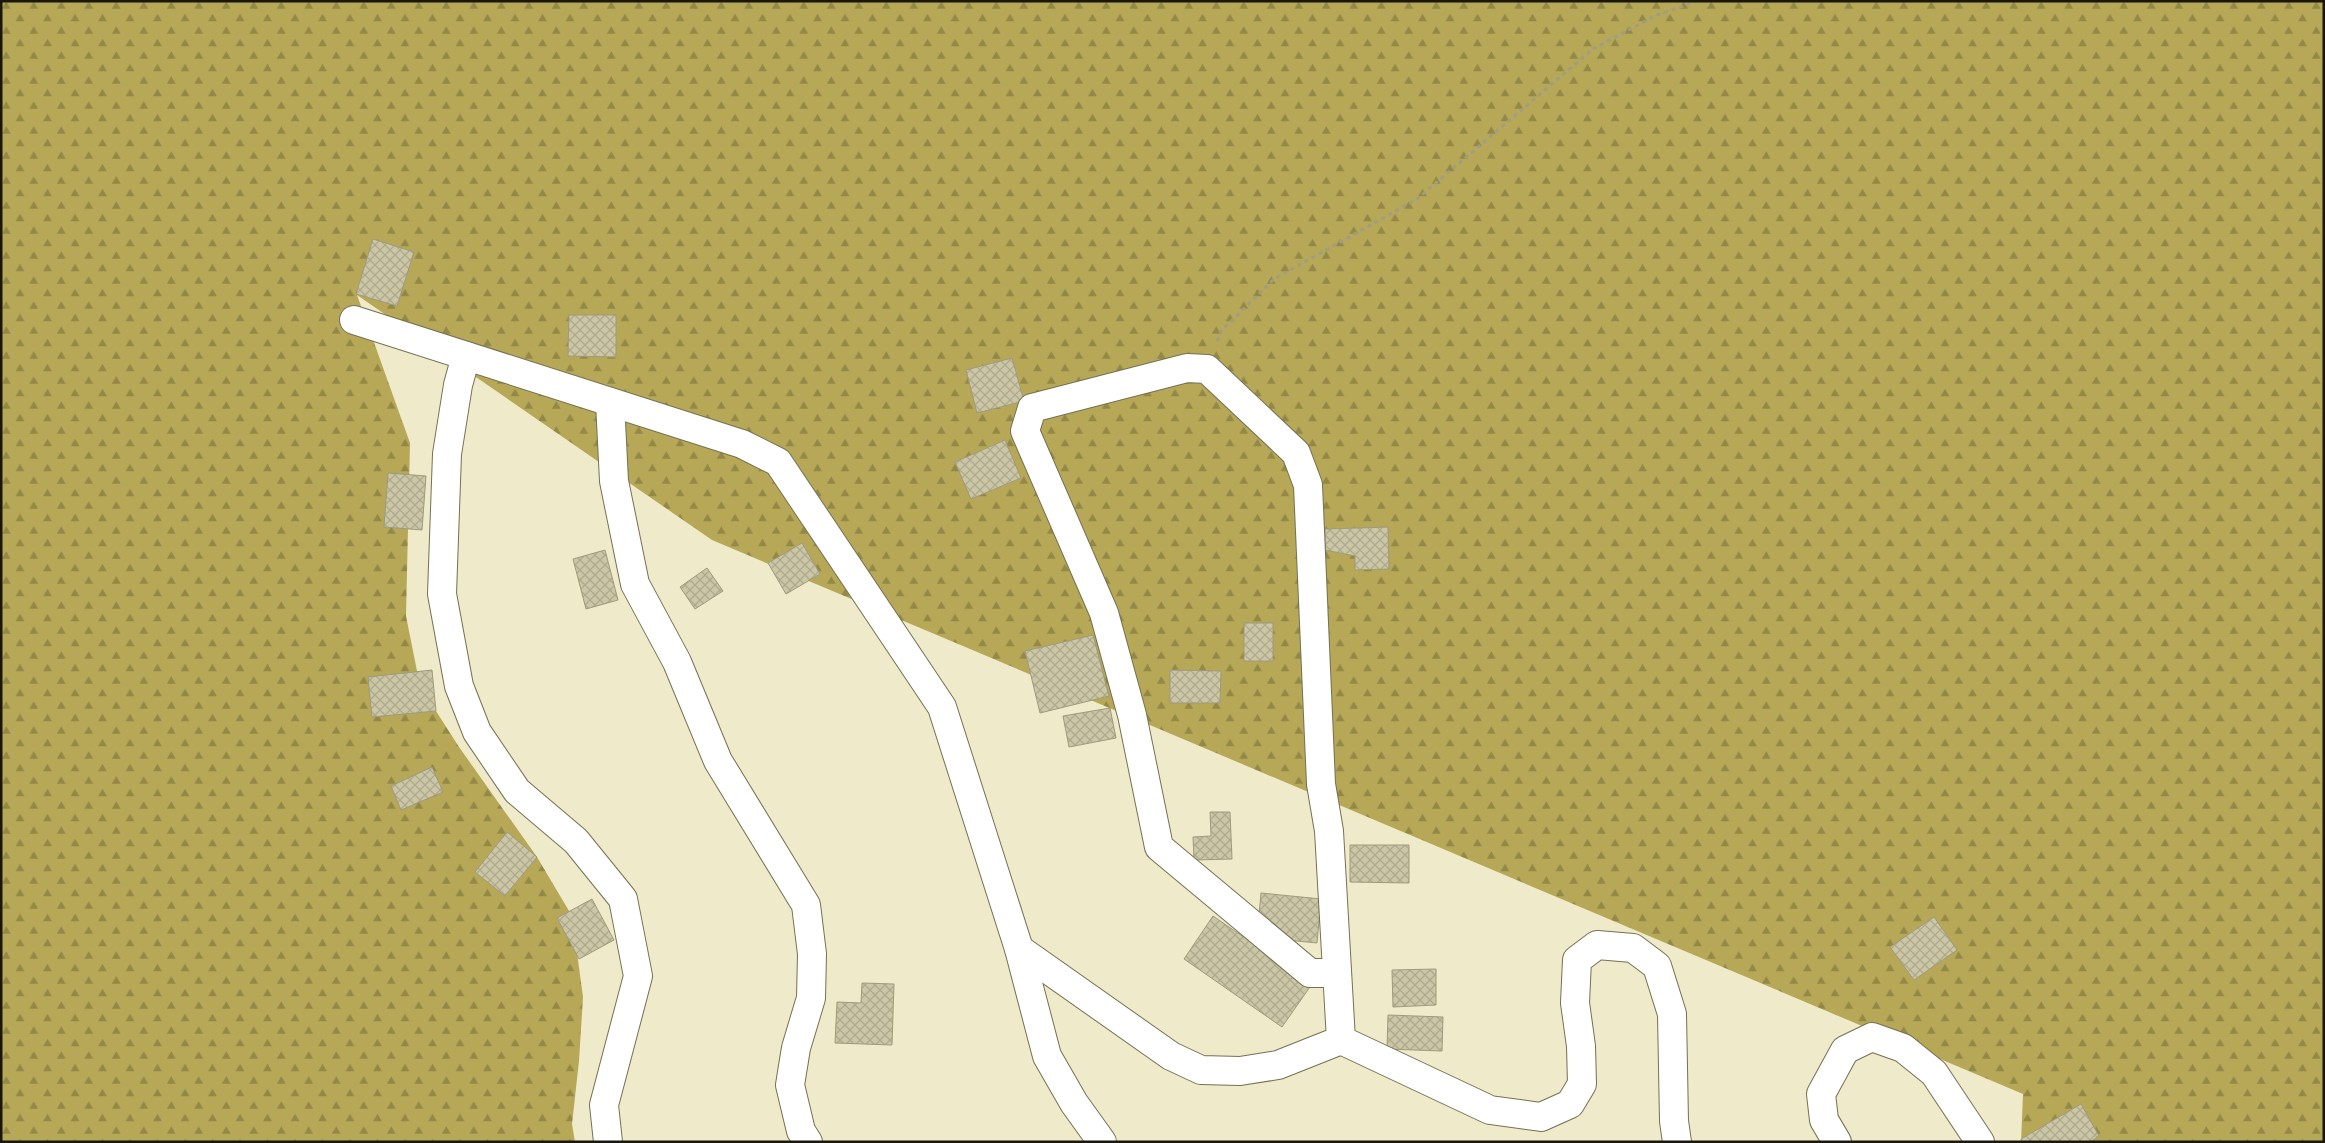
<svg xmlns="http://www.w3.org/2000/svg" width="2325" height="1143" font-family="Montserrat,sans-serif">
<defs>
<pattern id="forest-firs" width="22" height="20" patternUnits="userSpaceOnUse" patternTransform="scale(1.25)"><rect width="22" height="20" fill="#b6a857"/><path d="M5 1l3.5 6h-7zM16 11l3.5 6h-7z" fill="#938846"/></pattern>
<pattern id="building-cross-hatch" width="8" height="8" patternUnits="userSpaceOnUse" patternTransform="scale(1.25)"><rect width="8" height="8" fill="#cbc6a6"/><path d="M0 0l8 8M0 8l8-8" fill="none" stroke="#aea98e"/></pattern>
</defs>
<rect width="100%" height="100%" fill="#efeac9"/>
<!-- forest -->
<polygon fill="url(#forest-firs)" points="1,1 2324,1 2324,1142 2021,1142 2023,1094 712,540 357,295 410,443 406,616 420,686 459,747 537,857 572,916 583,997 579,1061 572,1124 575,1142 1,1142"/>
<!-- building -->
<g fill="url(#building-cross-hatch)" stroke="#9e9a7b">
<polygon points="373,239 414,252 397,306 356,294"/>
<polygon points="569,315 616,315 616,357 568,356"/>
<polygon points="1012,358 1024,401 977,413 966,370"/>
<polygon points="1005,440 1021,478 971,499 955,462"/>
<polygon points="388,473 426,476 422,530 384,527"/>
<polygon points="1388,527 1389,569 1355,570 1355,556 1325,550 1325,529"/>
<polygon points="802,543 820,574 786,594 768,563"/>
<polygon points="605,550 618,600 586,609 573,559"/>
<polygon points="707,568 723,591 695,609 680,587"/>
<rect x="1244" y="623" width="29" height="38"/>
<polygon points="1093,635 1109,696 1040,713 1025,651"/>
<polygon points="432,670 436,711 372,717 368,677"/>
<polygon points="1170,670 1221,671 1220,703 1170,703"/>
<polygon points="1110,708 1116,738 1069,747 1063,716"/>
<polygon points="432,767 443,792 401,810 391,786"/>
<polygon points="1210,812 1230,812 1232,859 1194,860 1193,837 1211,836"/>
<polygon points="507,832 537,857 505,896 475,872"/>
<polygon points="1350,845 1409,845 1409,883 1350,882"/>
<polygon points="1261,893 1321,899 1317,943 1257,937"/>
<polygon points="592,899 614,940 579,959 557,918"/>
<polygon points="1213,916 1312,984 1282,1027 1184,959"/>
<polygon points="1934,917 1957,950 1914,980 1890,947"/>
<polygon points="1436,969 1436,1005 1393,1007 1392,970"/>
<polygon points="862,983 894,984 892,1045 835,1043 837,1002 861,1003"/>
<polygon points="1388,1015 1443,1017 1442,1051 1387,1049"/>
<polygon points="2081,1104 2099,1136 2090,1142 2022,1142 2021,1139"/>
</g>
<g fill="none" stroke-linecap="round" stroke-linejoin="round">
<!-- street casing -->
<g stroke="#757053" stroke-width="30">
<g id="street">
<polyline points="354,320 742,444 778,462 942,707 1019,949 1047,1056 1074,1103 1102,1142"/>
<polyline points="466,356 458,385 447,454 442,594 459,686 477,732 517,791 576,841 623,899 638,976 604,1105 608,1142"/>
<polyline points="610,402 614,481 635,584 677,662 718,761 806,905 812,954 811,998 796,1048 790,1085 801,1131 808,1142"/>
<polyline points="1019,949 1171,1056 1201,1070 1240,1071 1278,1065 1341,1040 1329,831 1321,784 1308,485 1296,453 1207,369 1187,368 1032,408 1025,431 1104,613 1132,715 1159,847 1310,973 1337,973"/>
<polyline points="1341,1040 1490,1110 1541,1117 1570,1104 1582,1084 1581,1046 1575,1003 1577,960 1597,945 1633,948 1657,966 1672,1014 1674,1121 1677,1142"/>
<polyline points="1837,1142 1824,1120 1821,1094 1845,1050 1872,1037 1903,1048 1934,1073 1980,1142"/>
</g>
</g>
<!-- path -->
<polyline stroke="#a19d84" stroke-width="3" stroke-dasharray="4 4" stroke-linecap="butt" points="1217,341 1221,331 1274,279 1417,199 1593,49 1657,15 1698,1"/>
<!-- street -->
<use href="#street" stroke="#fff" stroke-width="28"/>
</g>
<!-- border -->
<rect width="2325" height="1143" fill="none" stroke="#19170b" stroke-width="5"/>
</svg>
